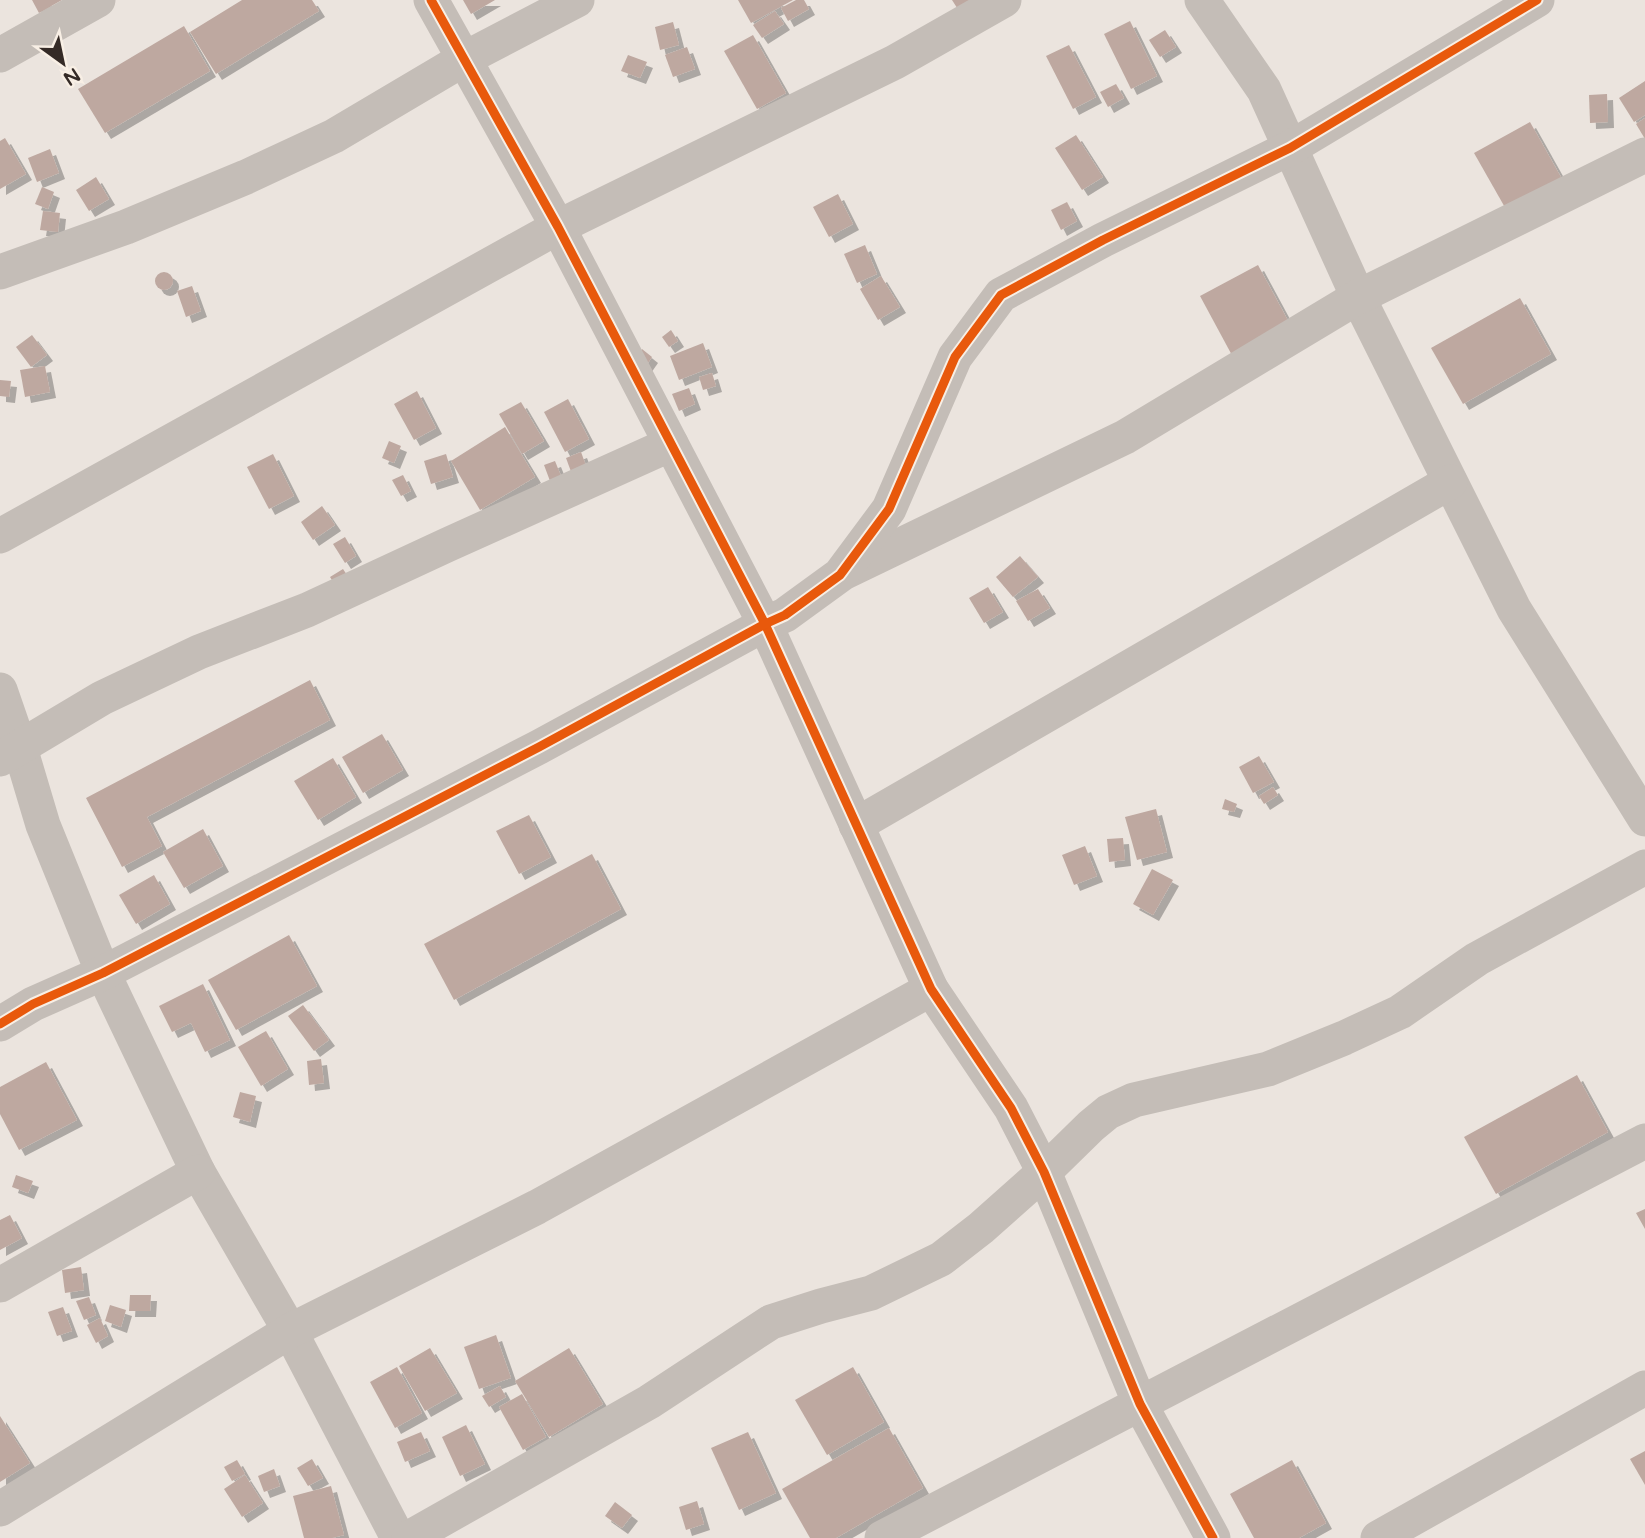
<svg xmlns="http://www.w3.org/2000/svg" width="1645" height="1538" font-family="'Varela Round',sans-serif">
<defs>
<filter id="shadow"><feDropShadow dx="6" dy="6" stdDeviation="0" flood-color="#0004"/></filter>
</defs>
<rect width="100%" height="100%" fill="#ebe4de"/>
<!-- building -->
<g fill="#bea8a0" filter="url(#shadow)">
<polygon points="32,0 62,0 39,13"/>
<polygon points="242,0 312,0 319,11 216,74 190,32"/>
<polygon points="463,0 495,0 471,14"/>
<polygon points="738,0 793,0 751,23"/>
<polygon points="796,0 804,0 809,9 788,21 781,8"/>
<polygon points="952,0 983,0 961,14"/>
<polygon points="775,11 784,24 762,38 753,25"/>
<polygon points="1130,21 1157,76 1131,89 1104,34"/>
<polygon points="673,22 679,45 660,50 655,27"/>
<polygon points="184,26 210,71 105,133 78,89"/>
<polygon points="1165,30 1176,47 1160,57 1149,40"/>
<polygon points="753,35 786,93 757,109 724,51"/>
<polygon points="1069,45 1096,97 1073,109 1046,56"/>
<polygon points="687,47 695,69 673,77 665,55"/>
<polygon points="628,55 647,62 640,78 621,71"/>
<polygon points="1645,81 1645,115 1634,122 1619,98"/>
<polygon points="1116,84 1124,98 1108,107 1100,92"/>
<polygon points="1607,94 1608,122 1590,123 1589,95"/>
<polygon points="1645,118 1645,139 1636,124"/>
<polygon points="1530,122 1562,179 1507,211 1474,153"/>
<polygon points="1076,135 1103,177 1082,190 1055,148"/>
<polygon points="5,138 26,174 0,189 0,141"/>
<polygon points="50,149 59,173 37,182 28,158"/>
<polygon points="96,177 109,199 89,211 76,190"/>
<polygon points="42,187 54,192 48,209 35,204"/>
<polygon points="838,194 853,224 829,237 813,207"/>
<polygon points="1067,202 1077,221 1061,230 1051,210"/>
<polygon points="43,211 60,213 58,232 40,230"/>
<polygon points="865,245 877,274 857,283 844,254"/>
<polygon points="1258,265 1292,328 1234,359 1200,296"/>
<circle cx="164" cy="281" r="9"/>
<polygon points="881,276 900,307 878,320 860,289"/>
<polygon points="192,286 201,311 186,317 177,291"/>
<polygon points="1520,298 1551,354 1463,404 1431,348"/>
<polygon points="671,330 678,341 669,347 662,337"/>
<polygon points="32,335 47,355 31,367 16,347"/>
<polygon points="703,343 712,367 679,380 670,356"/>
<polygon points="642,349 652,357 645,367 635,359"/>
<polygon points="45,366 50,392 25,397 20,370"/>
<polygon points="712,373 716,386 703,390 699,377"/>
<polygon points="0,380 11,381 9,397 0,396"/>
<polygon points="689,388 695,404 679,411 672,394"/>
<polygon points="417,391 436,428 414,440 394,404"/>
<polygon points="568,399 589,439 565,452 544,412"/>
<polygon points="521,402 544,441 522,454 499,414"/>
<polygon points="505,427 535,477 480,510 451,461"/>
<polygon points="389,441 401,446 394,463 382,458"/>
<polygon points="581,452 588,471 573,477 566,458"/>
<polygon points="273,454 294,496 269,509 247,467"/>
<polygon points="446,454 453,477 431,484 424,461"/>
<polygon points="555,461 561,476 550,481 544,465"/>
<polygon points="403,475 411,491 401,496 392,480"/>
<polygon points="322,506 335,525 313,540 301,522"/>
<polygon points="345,537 356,556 345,563 333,544"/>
<polygon points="1020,556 1038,577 1013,597 996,577"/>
<polygon points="343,569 351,581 338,590 330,577"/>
<polygon points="988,587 1003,612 984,623 969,598"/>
<polygon points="1038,589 1050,608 1028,621 1016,601"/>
<polygon points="310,680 330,720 147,817 162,846 122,867 86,798"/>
<polygon points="382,734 403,770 363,793 342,757"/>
<polygon points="1259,756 1274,782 1253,793 1239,767"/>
<polygon points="333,758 356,797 318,820 294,781"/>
<polygon points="1273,787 1278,795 1264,804 1259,796"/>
<polygon points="1225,799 1237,804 1234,812 1222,809"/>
<polygon points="1156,809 1167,852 1137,860 1125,817"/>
<polygon points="529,815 551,857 519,874 496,831"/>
<polygon points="203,829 223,866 184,888 163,852"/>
<polygon points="1123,838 1125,860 1109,862 1107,839"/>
<polygon points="1085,846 1097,876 1074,885 1062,855"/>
<polygon points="592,854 621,909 454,1000 424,944"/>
<polygon points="1152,869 1173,880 1153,915 1133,904"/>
<polygon points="154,875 170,904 136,924 119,895"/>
<polygon points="289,935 317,986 236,1030 208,980"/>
<polygon points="203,984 230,1040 205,1052 191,1023 172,1032 159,1006"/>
<polygon points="303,1005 329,1040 314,1051 288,1016"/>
<polygon points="266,1031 288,1069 261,1086 238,1047"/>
<polygon points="321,1059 324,1083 309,1085 307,1061"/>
<polygon points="46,1062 77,1120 19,1150 0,1114 0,1087"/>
<polygon points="1577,1075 1608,1132 1496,1194 1464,1137"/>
<polygon points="240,1092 256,1096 250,1122 233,1117"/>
<polygon points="16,1175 33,1181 28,1193 12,1187"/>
<polygon points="1645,1209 1645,1229 1636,1213"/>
<polygon points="10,1215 22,1238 0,1250 0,1220"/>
<polygon points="81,1267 84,1290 65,1293 62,1270"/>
<polygon points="130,1295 151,1295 150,1311 129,1311"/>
<polygon points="89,1297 96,1315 84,1320 76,1301"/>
<polygon points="110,1305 126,1310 121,1327 105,1321"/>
<polygon points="63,1307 72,1331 57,1336 48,1312"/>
<polygon points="100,1318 108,1336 96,1343 87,1325"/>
<polygon points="496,1335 511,1378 479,1389 464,1347"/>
<polygon points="430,1348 457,1393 425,1411 399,1366"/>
<polygon points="569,1348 603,1404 549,1437 515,1381"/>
<polygon points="397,1367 422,1413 395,1428 370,1382"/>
<polygon points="853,1367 884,1422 827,1455 795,1400"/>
<polygon points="500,1386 506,1397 489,1407 482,1396"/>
<polygon points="522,1394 546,1437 523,1450 499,1407"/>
<polygon points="0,1416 30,1463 0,1482"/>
<polygon points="466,1425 485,1464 460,1476 442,1437"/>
<polygon points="889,1428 923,1488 836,1538 810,1538 782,1489"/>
<polygon points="421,1432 430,1451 405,1462 397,1442"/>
<polygon points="748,1432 776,1493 739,1510 711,1448"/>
<polygon points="1645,1451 1645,1485 1630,1459"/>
<polygon points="312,1459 323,1478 308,1486 297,1468"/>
<polygon points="237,1460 245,1474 232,1481 224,1467"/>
<polygon points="1292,1460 1326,1523 1299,1538 1254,1538 1230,1494"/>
<polygon points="274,1469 280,1486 264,1492 258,1476"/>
<polygon points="245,1475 263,1503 242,1517 224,1489"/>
<polygon points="331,1486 344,1535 332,1538 304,1538 293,1496"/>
<polygon points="697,1501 704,1524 686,1530 679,1507"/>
<polygon points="615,1502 632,1515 622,1528 605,1516"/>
</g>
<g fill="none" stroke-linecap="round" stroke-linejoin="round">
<!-- minor -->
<g stroke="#c4bdb7" stroke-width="35">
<polyline points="431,0 558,227 765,624 931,989 1011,1108 1044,1172 1140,1404 1213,1538"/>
<polyline points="1202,0 1264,90 1358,297 1514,609 1645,819"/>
<polyline points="0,55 98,0"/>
<polyline points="0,272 126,227 246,177 334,136 464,59 577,0"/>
<polyline points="0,536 558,227 895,62 1004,0"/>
<polyline points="845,572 1125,437 1358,297 1645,155"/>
<polyline points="0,690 20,748 43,825 103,973 198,1172 290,1331 398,1538"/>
<polyline points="0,759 102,698 199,652 307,610 447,545 671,444"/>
<polyline points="856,825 1450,482"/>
<polyline points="0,1024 33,1004 103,973 194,926 539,747 765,624 785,615 840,575 889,509 955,357 1001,295 1103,240 1290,148 1537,0"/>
<polyline points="0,1285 198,1172"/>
<polyline points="0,1509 290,1331 537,1207 931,989"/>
<polyline points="409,1538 649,1402 771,1322 821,1306 871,1293 941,1259 981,1228 1044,1172 1091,1126 1108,1112 1134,1100 1268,1069 1344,1038 1400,1012 1477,959 1645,867"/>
<polyline points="882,1538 1645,1141"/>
<polyline points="1378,1538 1645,1388"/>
</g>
<!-- cycleway casing -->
<g stroke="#f8efe5" stroke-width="13">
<g id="cycleway">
<polyline points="431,0 558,227 765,624 931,989 1011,1108 1044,1172 1140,1404 1213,1538"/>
<polyline points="0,1024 33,1004 103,973 194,926 539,747 765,624 785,615 840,575 889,509 955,357 1001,295 1103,240 1290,148 1537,0"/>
</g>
</g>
<!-- cycleway -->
<use href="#cycleway" stroke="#e8590c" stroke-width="9"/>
</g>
<!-- north arrow -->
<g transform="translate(63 63) rotate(147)" stroke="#f8efe5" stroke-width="5" paint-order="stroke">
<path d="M0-5L12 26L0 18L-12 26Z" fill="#342a26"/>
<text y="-10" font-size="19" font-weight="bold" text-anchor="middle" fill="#342a26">N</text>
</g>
</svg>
